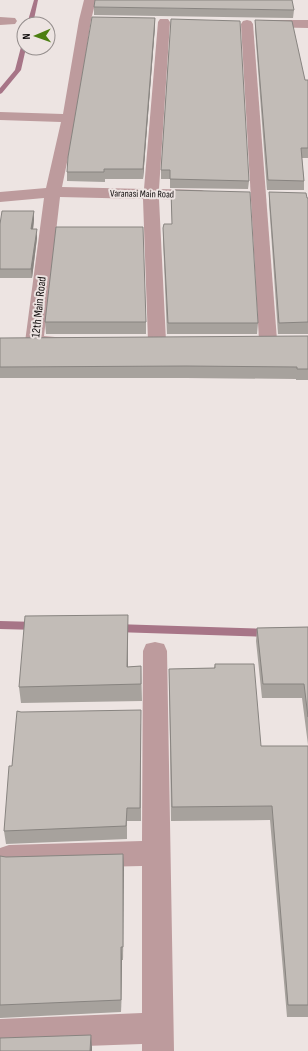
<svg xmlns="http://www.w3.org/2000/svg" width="308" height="1051" font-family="'Sofia Sans Condensed',sans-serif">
<rect width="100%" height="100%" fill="#ede4e2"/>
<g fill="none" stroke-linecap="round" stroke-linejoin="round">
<!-- stream -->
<g fill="#a77587" fill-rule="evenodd">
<polygon points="34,0 38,0 33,24 27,24"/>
<polygon points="24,45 24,48 26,48 21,70 2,93 0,94 0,88 15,70 21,47"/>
<polygon points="0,621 37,622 40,623 42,626 40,629 37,630 0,629"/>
<polygon points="115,624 269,629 272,630 274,633 272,636 269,637 115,632 112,631 110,628 112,625"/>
</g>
<!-- minor -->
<g fill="#bd9b9d" fill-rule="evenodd">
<path d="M84,0H96L91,20L76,118L62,187L144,189L158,22L160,19H168L170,22L159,189L201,190L207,192L209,195L207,198L201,200L159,199L166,341L164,345L157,347L150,345L148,341L143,199L60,197L44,336L66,338L68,342L66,346C54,349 39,349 27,346L25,342L44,198L0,202V192L46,188L61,122L0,120V112L63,114L79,20Z"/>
<polygon points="0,17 15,18 17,21 15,24 0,25"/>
<polygon points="247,20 251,21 253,24 277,340 275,344 268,346 261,344 259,340 241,24 243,21"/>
<polygon points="264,20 308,20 308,28 260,27 258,24 260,21"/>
<polygon points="155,642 164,644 167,651 174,1051 142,1051 142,1044 0,1049 0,1019 142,1013 142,866 9,869 0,866 0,848 9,845 142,841 143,651 146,644"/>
</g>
</g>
<!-- wall -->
<g fill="#a7a29d">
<polygon points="94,7 294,10 293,18 94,15"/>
<polygon points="155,18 155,26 143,179 105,179 105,182 67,181 67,172"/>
<polygon points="171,19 249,181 248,189 170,188 170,179 161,179 161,170"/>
<polygon points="255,20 305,80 308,80 308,158 302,158 304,181 304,190 267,190 255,29"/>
<polygon points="171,190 258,323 257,334 167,334 163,239 163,228 172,224"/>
<polygon points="269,192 308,198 308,334 278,334 269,203"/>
<polygon points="34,211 34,220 33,229 37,238 32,278 0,278 0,224"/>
<polygon points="45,322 146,322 146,334 46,334"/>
<polygon points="308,337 308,380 296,380 296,379 186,378 0,378 0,338"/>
<polygon points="308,627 308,745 302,698 262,698 256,641 257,628"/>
<polygon points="128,632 128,667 141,666 142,701 21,703 19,687"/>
<polygon points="215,664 261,746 308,746 308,1017 287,1017 270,820 171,821 169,669 214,668"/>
<polygon points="21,712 141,724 141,821 127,821 127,839 6,844 4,831 12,766"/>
<polygon points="123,854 123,960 122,960 121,1012 0,1018 0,856 6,857"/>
</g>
<!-- shaded-wall -->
<g fill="#888480">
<polygon points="155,18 155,26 143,179 143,169"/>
<polygon points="34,211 34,220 32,238 31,229"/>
<polygon points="37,229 37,238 32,278 31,269"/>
<polygon points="128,615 128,683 127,667"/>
<polygon points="123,854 124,868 123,960"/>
<polygon points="121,947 122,960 121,1012"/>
<polygon points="91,1035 92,1047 92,1051 90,1051"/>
</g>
<!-- building -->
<g fill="#c2bcb7" stroke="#888480">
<polygon points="95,0 292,0 294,10 94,7"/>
<polygon points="92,17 155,18 143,169 104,169 104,172 67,172 68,157"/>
<polygon points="171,19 240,21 249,181 170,179 170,170 161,170"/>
<polygon points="255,20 292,21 305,80 308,80 308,148 301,148 304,181 268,180"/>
<polygon points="171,190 250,192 258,323 168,323 163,228 164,224 172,224"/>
<polygon points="269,192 306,193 307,198 308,198 308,322 279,323"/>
<polygon points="2,211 34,211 31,229 37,229 31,269 0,269 0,224"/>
<polygon points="56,227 143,227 146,322 45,322"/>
<polygon points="308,336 308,369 297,369 297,367 186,366 0,367 0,338"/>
<polygon points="128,615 127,667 141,666 141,684 19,687 25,616"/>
<polygon points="308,627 308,717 304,684 263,684 257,628"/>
<polygon points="215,664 254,664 261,746 308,746 308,1005 288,1005 272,806 172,807 169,669 215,668"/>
<polygon points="141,710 140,808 127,808 126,826 4,831 9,766 12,766 17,711 21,712"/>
<polygon points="123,854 123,947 121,947 121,1000 0,1005 0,856 6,857"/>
<polygon points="91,1035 90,1051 0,1051 0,1038"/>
</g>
<g text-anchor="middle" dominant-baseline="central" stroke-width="4" stroke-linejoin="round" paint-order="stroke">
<!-- far-street labels -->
<g font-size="10" fill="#0e0b0b" stroke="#ede4e2">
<text transform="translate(142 194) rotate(1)">Varanasi Main Road</text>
</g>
<!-- street labels -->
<g font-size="12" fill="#0e0b0b" stroke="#ede4e2">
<text transform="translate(39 307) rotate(-84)">12th Main Road</text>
</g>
</g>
<!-- north arrow -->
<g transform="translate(36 36) rotate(268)"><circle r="19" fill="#ede4e2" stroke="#948d8c"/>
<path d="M0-3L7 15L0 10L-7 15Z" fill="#4c7f12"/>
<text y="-6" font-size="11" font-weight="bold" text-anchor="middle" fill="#0e0b0b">N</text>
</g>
</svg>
